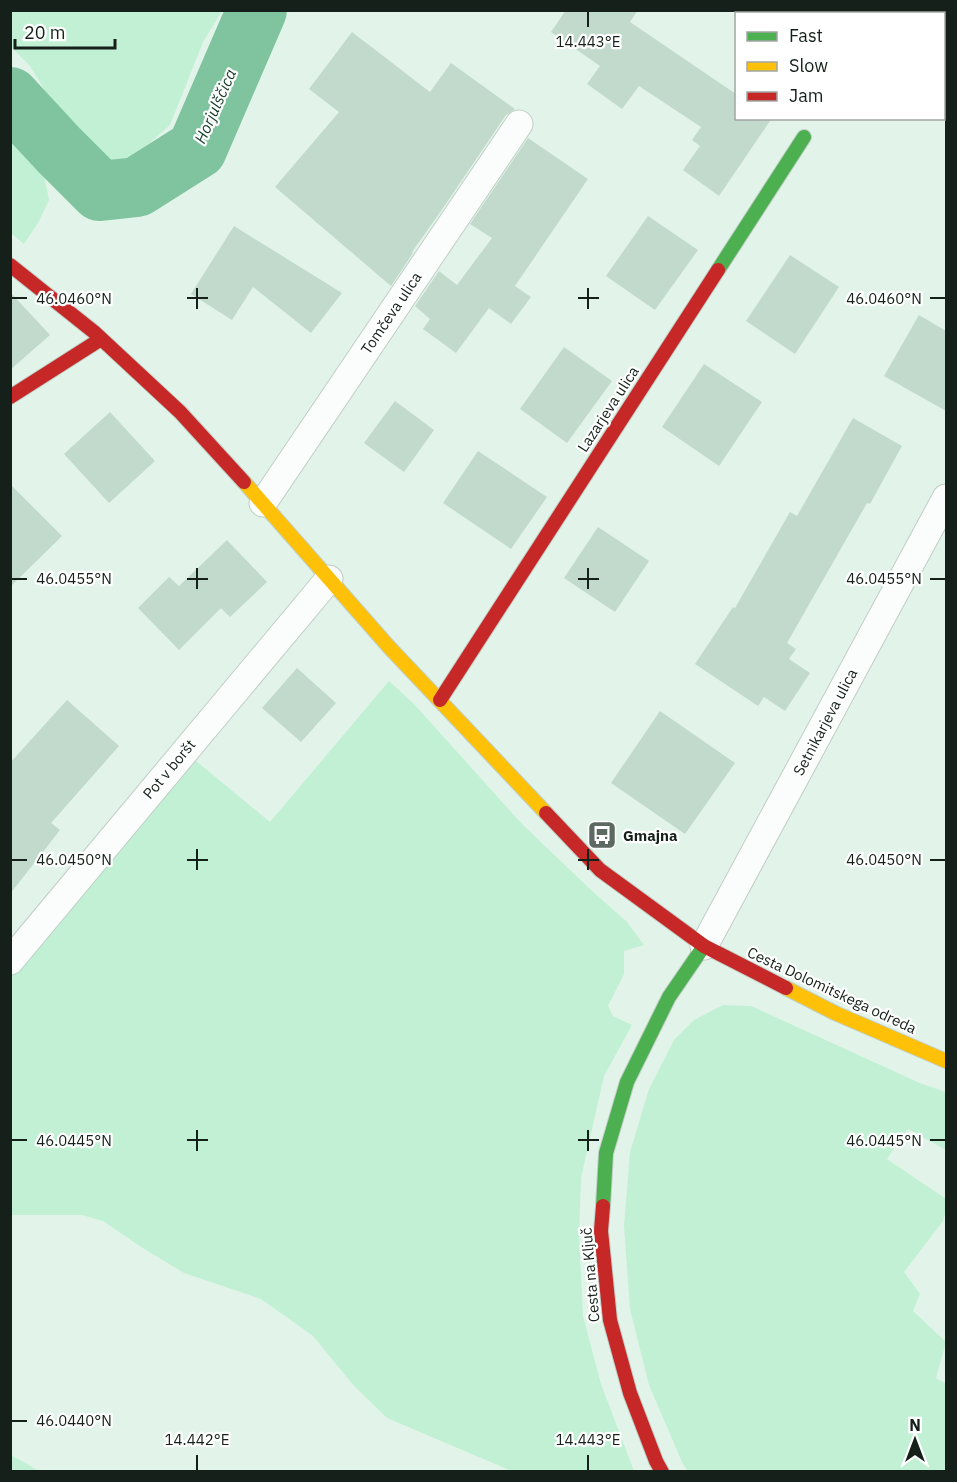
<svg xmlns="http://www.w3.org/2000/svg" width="957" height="1482" font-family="'IBM Plex Sans',sans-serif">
<rect width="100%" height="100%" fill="#e2f4e9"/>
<!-- green -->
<g fill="#c1f0d4">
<polygon points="10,11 11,10 222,11 203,42 170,125 136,155 111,162 92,158 80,149 59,126 54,105 30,66 11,47"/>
<polygon points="11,123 41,160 49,200 39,221 24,244 11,233"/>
<polygon points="389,681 414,704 521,823 591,890 627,922 644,945 624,951 624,974 608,1006 613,1016 632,1025 604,1076 581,1178 579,1236 583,1316 601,1384 634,1471 512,1471 387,1418 354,1386 313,1336 261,1299 184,1273 141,1247 103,1221 82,1215 11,1215 11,977 190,756 270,822"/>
<polygon points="723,1005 751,1006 922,1084 946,1092 946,1150 908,1129 887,1159 946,1199 946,1210 943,1221 904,1272 920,1294 913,1311 946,1342 936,1378 946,1384 946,1471 688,1472 682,1462 649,1385 630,1309 624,1226 630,1152 649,1089 674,1040 694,1020"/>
<polygon points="10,1455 11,1455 39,1471 11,1471"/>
</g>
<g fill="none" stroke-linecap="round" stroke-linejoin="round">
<!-- river -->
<g stroke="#7fc49f" stroke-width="60">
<polyline points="892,10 895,14"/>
<polyline points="944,63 946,66"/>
<polyline points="10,97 59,150 100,191 137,187 197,149 257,10"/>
</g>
</g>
<!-- building -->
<g fill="#c1dacc">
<polygon points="566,10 638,10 630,22 736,94 736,118 772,118 719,196 683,170 700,146 692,140 701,127 639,86 622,109 587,84 600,66 551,32"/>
<polygon points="352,32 430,92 451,63 515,109 506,115 441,211 412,252 413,253 391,286 275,187 339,112 309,89"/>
<polygon points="528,138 588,179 515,286 531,297 511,324 489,308 456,353 423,329 430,319 415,306 439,271 457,285 492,238 470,224"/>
<polygon points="648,216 698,250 655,310 606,276"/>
<polygon points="234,226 342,293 311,333 253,287 232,320 191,294"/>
<polygon points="790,255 839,287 795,354 746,321"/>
<polygon points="10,292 50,335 10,370"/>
<polygon points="919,315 946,331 946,411 884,376"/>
<polygon points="564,347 612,381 567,443 520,409"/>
<polygon points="704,364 762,402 719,466 662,427"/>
<polygon points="395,401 434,430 404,472 364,443"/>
<polygon points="110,412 155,461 109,503 64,454"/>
<polygon points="853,418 902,446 870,504 867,503 787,643 796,649 789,659 810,673 785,711 764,697 758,706 695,664 733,607 735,608 790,512 797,516"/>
<polygon points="478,451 547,497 511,549 443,503"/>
<polygon points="10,484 62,536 10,587"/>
<polygon points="598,527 649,561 615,612 564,578"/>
<polygon points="227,540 267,582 230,617 221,608 179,650 138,608 169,577 179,586"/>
<polygon points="297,668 336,703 301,742 262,708"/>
<polygon points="67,700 119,746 51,823 60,830 10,894 10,763"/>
<polygon points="660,711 735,763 685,834 611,783"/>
</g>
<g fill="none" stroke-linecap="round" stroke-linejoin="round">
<!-- street casing -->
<g stroke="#c0cec6" stroke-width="29">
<g id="street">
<polyline points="263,503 519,124"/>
<polyline points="704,946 946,498"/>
<polyline points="10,961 329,579"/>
</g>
</g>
<!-- fast casing -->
<g stroke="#c0cec6" stroke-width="16">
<g id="fast">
<polyline points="718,270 804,137"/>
<polyline points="603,1206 606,1153 627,1082 669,997 704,946"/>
</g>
</g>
<!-- slow casing -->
<g stroke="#c0cec6" stroke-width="16">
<g id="slow">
<polyline points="244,482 389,647 546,813"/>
<polyline points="786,988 835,1013 946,1061"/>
</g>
</g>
<!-- jam casing -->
<g stroke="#c0cec6" stroke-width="16">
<g id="jam">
<polyline points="10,265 94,332 180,412 244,482"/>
<polyline points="10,397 101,339"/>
<polyline points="440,700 718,270"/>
<polyline points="546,813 600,870 704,946 786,988"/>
<polyline points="603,1206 601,1231 610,1320 630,1393 656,1461 662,1472"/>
</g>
</g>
<!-- street -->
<use href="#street" stroke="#fbfdfc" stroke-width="27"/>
<!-- fast -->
<use href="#fast" stroke="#4caf50" stroke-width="14"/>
<!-- slow -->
<use href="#slow" stroke="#ffc107" stroke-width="14"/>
<!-- jam -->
<use href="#jam" stroke="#c62828" stroke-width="14"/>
</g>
<!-- ticks -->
<path fill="none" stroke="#142019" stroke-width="2" d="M588,12V27M197,288V309M588,288V309M12,298H27M187,298H208M578,298H599M930,298H945M197,568V589M588,568V589M12,579H27M187,579H208M578,579H599M930,579H945M197,849V870M588,849V870M12,860H27M187,860H208M578,860H599M930,860H945M197,1130V1151M588,1130V1151M12,1140H27M187,1140H208M578,1140H599M930,1140H945M12,1421H27M197,1455V1470M588,1455V1470"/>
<!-- icons -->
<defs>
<g id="bus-square" transform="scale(1.5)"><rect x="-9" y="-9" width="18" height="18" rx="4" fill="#5c6a62" stroke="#fff"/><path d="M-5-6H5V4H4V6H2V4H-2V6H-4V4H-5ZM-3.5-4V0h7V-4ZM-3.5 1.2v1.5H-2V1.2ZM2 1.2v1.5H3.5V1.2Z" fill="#fff"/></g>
</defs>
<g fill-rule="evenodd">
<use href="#bus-square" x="602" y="835"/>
</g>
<g text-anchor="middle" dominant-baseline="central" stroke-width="4.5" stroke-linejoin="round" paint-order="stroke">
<!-- street labels -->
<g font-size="15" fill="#142019" stroke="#fff">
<text transform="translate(391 313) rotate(-56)">Tomčeva ulica</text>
<text transform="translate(608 409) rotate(-57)">Lazarjeva ulica</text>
<text transform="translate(825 722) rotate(-62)">Setnikarjeva ulica</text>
<text transform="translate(169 769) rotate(-50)">Pot v boršt</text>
<text transform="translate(832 990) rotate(25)">Cesta Dolomitskega odreda</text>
<text transform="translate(590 1275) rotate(-95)">Cesta na Ključ</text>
</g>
<!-- poi labels -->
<g font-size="15" font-weight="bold" fill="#142019" stroke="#fff" text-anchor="start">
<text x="623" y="835">Gmajna</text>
</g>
<!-- water labels -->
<g font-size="16" font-style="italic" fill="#163d29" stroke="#fff">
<text transform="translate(215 106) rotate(-66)">Horjulščica</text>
</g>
</g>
<g font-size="15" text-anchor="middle" fill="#142019" stroke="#fff" stroke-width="4.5" stroke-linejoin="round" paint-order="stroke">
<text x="588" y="47">14.443°E</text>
<text x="74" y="304">46.0460°N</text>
<text x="884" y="304">46.0460°N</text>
<text x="74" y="584">46.0455°N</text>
<text x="884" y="584">46.0455°N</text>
<text x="74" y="865">46.0450°N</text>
<text x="884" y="865">46.0450°N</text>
<text x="74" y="1146">46.0445°N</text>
<text x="884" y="1146">46.0445°N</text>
<text x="74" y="1426">46.0440°N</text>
<text x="197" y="1445">14.442°E</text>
<text x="588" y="1445">14.443°E</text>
</g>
<!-- border -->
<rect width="957" height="1482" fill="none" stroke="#142019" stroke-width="24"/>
<!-- legend -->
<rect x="735" y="12" width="210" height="108" fill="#ffffff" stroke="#a1a6a3" stroke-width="1.5"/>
<rect x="747" y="32" width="30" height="9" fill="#4caf50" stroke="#a1a6a3" stroke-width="1.5"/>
<text x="789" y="42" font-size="18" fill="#142019">Fast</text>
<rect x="747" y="62" width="30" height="9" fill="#ffc107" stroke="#a1a6a3" stroke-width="1.5"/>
<text x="789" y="72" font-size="18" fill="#142019">Slow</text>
<rect x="747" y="92" width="30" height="9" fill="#c62828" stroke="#a1a6a3" stroke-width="1.5"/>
<text x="789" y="102" font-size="18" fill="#142019">Jam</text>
<!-- north arrow -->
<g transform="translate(915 1440)" stroke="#ffffff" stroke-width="4.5" paint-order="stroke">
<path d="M0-4.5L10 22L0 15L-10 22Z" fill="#142019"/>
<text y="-9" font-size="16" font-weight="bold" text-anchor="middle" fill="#142019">N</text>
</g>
<!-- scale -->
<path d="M15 39v9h100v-9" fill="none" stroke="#142019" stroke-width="3"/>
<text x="24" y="39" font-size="18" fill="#142019" stroke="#ffffff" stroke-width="4.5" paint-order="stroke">20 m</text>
</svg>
